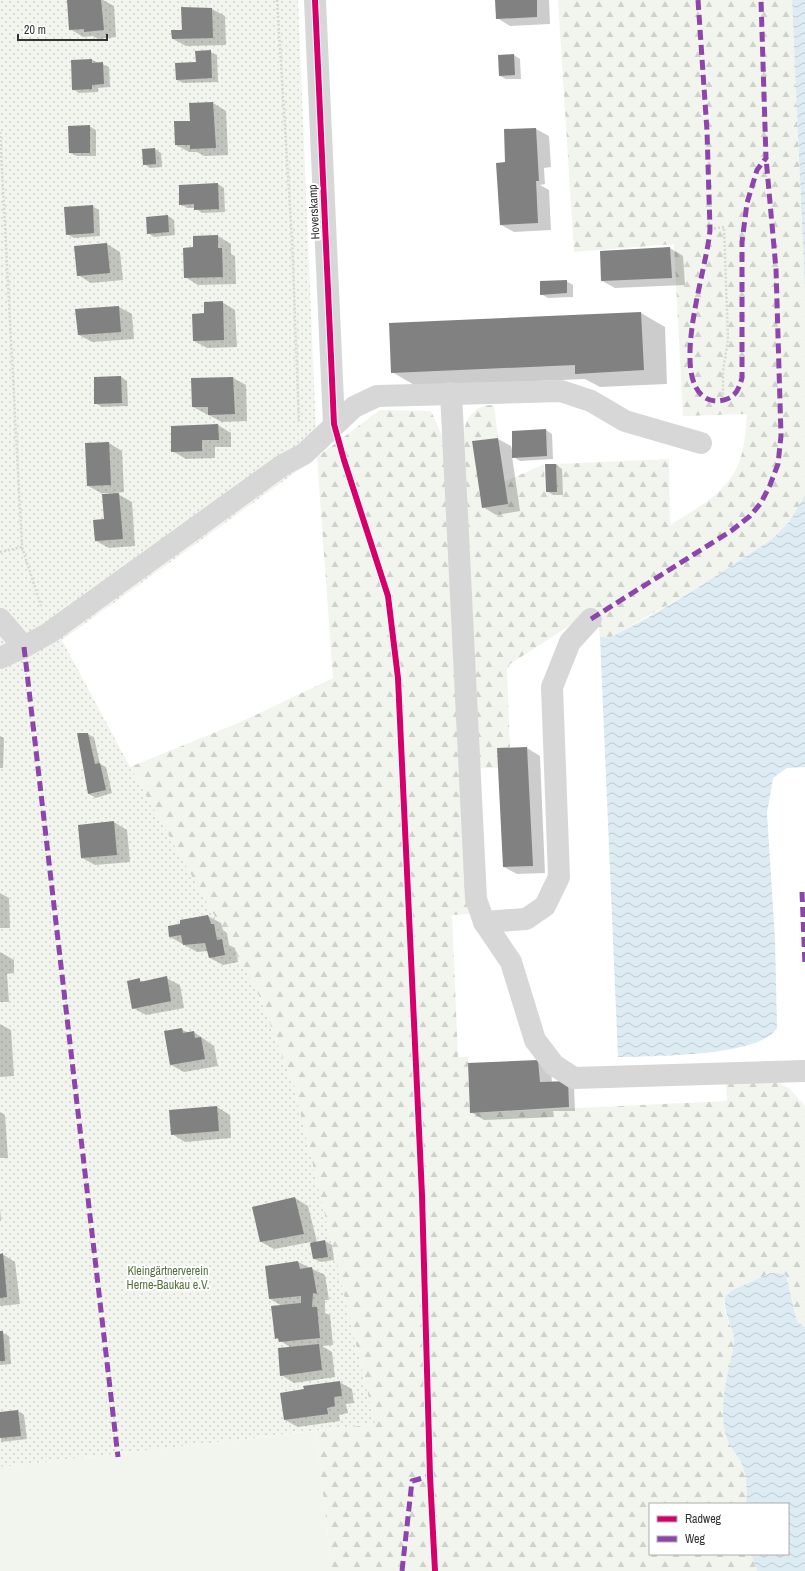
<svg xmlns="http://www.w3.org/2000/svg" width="805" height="1571" font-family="'Archivo Narrow',sans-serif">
<defs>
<pattern id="forest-firs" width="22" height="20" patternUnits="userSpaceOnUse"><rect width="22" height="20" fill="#f1f5ed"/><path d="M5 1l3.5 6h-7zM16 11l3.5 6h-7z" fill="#cfd2cc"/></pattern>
<pattern id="garden-dots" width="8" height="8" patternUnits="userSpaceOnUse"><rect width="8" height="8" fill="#f1f5ed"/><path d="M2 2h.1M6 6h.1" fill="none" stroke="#cfd2cc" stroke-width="1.8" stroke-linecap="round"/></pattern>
<pattern id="water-waves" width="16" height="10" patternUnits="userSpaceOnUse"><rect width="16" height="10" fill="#ddebf3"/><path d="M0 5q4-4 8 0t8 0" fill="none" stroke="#becad1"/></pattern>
</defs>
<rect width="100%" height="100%" fill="#fff"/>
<!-- green -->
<polygon fill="#f1f5ed" points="316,1431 332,1571 0,1571 0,1467"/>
<!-- forest -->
<g fill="url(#forest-firs)">
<path d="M558,0H792L805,291V495L789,522L772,539L694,590L609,638L600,637L597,608L510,664L507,670L510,748L498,768H480L464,436C464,418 476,404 494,405L498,438L472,441L482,508L508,504L504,482L544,464L545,492H557L556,464L669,459L670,525C699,507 730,492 741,457C745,443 746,428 747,414L683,416L674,244L574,252Z"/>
<path d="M380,410L431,411L444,440L469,914L452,915L458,1057H468L470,1113L727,1101L726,1082H777L789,1088L805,1106V1327L797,1322L786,1275L778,1273H770L728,1293C717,1307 733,1324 734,1339C734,1350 730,1361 728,1372C725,1389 723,1407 724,1424C725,1441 738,1453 743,1468C747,1480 746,1492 746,1504H650V1554H751L757,1571H332L316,1431L375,1424L294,1087L258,993L130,767L243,721L333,678L317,457Z"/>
</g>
<!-- garden -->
<polygon fill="url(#garden-dots)" points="0,0 298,0 317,457 62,640 130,767 258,993 294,1087 375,1424 0,1467"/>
<!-- water -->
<g fill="url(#water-waves)">
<polygon points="792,0 805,0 805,291"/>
<path d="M805,495V767L787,768L773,778L767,813L775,939L777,1028C760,1057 650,1056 618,1057L600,637L609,638L647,618L694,590L760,547L772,539L789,522Z"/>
<path d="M770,1273H778L786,1275L797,1322L805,1327V1571H757L751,1554H788V1504H746C747,1487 747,1471 738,1457C733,1449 727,1442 725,1432C721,1414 724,1390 728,1372C730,1361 734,1349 734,1338C732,1324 723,1313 725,1297L731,1291Z"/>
</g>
<!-- shadow -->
<g fill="#0003">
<polygon points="87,0 103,0 114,6 116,37 98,39 93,36 83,37 70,29"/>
<polygon points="496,0 549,0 550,24 510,26 497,18"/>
<polygon points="212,9 225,16 226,45 186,46 173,39"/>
<polygon points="210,52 217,55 218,82 183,83 177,80"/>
<polygon points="514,55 520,59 521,79 506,79 500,76"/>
<polygon points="92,60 109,67 110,87 98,88 98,92 79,93 73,89"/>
<polygon points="213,103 226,111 228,155 204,156 197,152 189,152 176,145 191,122"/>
<polygon points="89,126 96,130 96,156 77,156 70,153"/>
<polygon points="536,129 549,136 551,167 544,168 545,184 540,185 549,190 551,230 514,232 501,225"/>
<polygon points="155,149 161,153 162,167 150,168 144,164"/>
<polygon points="218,184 224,188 225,212 202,213 195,208 187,208 180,204"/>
<polygon points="92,206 99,210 100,236 74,238 67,234"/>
<polygon points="168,216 174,220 175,235 154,237 148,233"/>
<polygon points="218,236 231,244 231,254 235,256 236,284 198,285 185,277 194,248"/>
<polygon points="107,244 120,252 123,280 91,283 78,275"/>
<polygon points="670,248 683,256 685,285 615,288 602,281 601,251"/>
<polygon points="566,281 573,285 573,297 548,298 541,294"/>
<polygon points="222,302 235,310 237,347 207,348 194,341 206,314"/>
<polygon points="119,307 132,314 134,339 92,342 79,335"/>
<polygon points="641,313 665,327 667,384 600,387 585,379 416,386 392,372"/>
<polygon points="121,377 127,381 128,406 102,407 95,403"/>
<polygon points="233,378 246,385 247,421 222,422 193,407 192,379"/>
<polygon points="218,425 231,433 231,447 215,447 215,458 186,459 172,451"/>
<polygon points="546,430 552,434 553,459 520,461 512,456 520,511 496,515 483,507 498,439 511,446 513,454"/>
<polygon points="109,443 122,451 124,492 116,493 132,502 135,546 109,548 96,541 106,520 113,493 101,493 88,486"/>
<polygon points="556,465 562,469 563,495 553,495 547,491"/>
<polygon points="78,734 87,734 94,737 100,764 106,767 112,793 96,798 89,794"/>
<polygon points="0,736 4,738 3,768 0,768"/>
<polygon points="527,748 540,756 545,873 517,874 504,867"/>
<polygon points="114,822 127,830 130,862 95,865 82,858"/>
<polygon points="0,893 9,898 10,928 0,928"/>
<polygon points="208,916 221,923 223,930 227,933 229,945 235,948 238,962 223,965 210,958 208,951 197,952 170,937 169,926"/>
<polygon points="0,952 14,960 14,973 7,974 9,1002 0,1002"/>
<polygon points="166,978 180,985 184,1008 146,1015 133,1008 139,980 144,982"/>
<polygon points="0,1024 11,1030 14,1076 0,1077"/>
<polygon points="181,1029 189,1033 194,1032 214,1046 218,1066 184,1072 171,1065"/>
<polygon points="538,1061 551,1068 552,1083 574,1085 575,1111 553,1111 554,1117 484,1120 471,1112"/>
<polygon points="217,1107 230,1115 231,1138 185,1142 172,1134"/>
<polygon points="0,1112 5,1115 8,1158 0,1158"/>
<polygon points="295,1198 308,1206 317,1242 325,1241 332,1245 334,1260 321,1262 314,1259 311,1242 274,1249 261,1242"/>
<polygon points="0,1208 1,1221 0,1221"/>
<polygon points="2,1254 15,1262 20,1304 0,1306 0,1255"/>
<polygon points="298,1262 325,1275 329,1300 325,1300 325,1313 330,1315 333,1345 322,1346 332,1352 335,1377 294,1383 281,1375 290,1347 276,1338 282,1306 270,1299"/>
<polygon points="0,1332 9,1336 11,1364 0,1365"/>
<polygon points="339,1382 352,1389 354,1403 346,1404 348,1413 339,1415 340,1421 298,1427 285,1420 305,1390"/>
<polygon points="18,1411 24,1415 27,1439 1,1442 0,1413"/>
</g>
<!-- building -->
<g fill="#818181">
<polygon points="67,0 101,0 104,30 84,32 84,29 69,30"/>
<polygon points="495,0 537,0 537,17 496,19"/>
<polygon points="181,7 212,8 213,38 172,39 171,30 182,30"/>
<polygon points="211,50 212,78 176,80 175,63 196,62 195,51"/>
<polygon points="514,54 515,75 499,76 498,55"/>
<polygon points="92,59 92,63 103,62 104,84 92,85 92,89 72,90 71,60"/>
<polygon points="213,102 216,148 190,149 190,145 175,145 174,121 190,121 189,103"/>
<polygon points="90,125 90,153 69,153 68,126"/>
<polygon points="536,128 539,181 536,181 538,223 500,225 496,163 505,162 504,129"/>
<polygon points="155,148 156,164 143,165 142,149"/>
<polygon points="218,183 219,209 194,210 194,204 179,205 179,185"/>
<polygon points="93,205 94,233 66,235 64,207"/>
<polygon points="168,215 169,232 147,234 146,217"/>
<polygon points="218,235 218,248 222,248 223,277 184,278 183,248 193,247 193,236"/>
<polygon points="107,243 110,273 77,276 74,246"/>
<polygon points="670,247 672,278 601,281 600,251"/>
<polygon points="567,280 567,293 540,295 540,281"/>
<polygon points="223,301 224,340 193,341 192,314 204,313 204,302"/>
<polygon points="119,306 121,332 78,335 75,309"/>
<polygon points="641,312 644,370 575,374 575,365 391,373 389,323"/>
<polygon points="121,376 122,403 94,404 94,377"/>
<polygon points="233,377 235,414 208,415 208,407 192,407 191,378"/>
<polygon points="218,424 219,440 202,440 202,451 171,452 171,426"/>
<polygon points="546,429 547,456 512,458 512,431"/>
<polygon points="498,438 508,504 482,508 472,441"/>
<polygon points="109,442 111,485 87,486 85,443"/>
<polygon points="545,464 556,464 557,492 546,492"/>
<polygon points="119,493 123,539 95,541 93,520 104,519 102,494"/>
<polygon points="77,733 88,733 95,764 100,763 106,790 88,794"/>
<polygon points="527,747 533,866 503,867 497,748"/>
<polygon points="114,821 117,855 81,858 78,825"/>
<polygon points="208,915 211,924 214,924 217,940 222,939 225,955 209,958 205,943 183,945 181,935 169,937 168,926 180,924 180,920"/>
<polygon points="167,976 171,1001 132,1009 127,981 140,978 140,982"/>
<polygon points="182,1028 183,1033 194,1031 195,1038 201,1037 205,1059 170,1065 164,1031"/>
<polygon points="538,1060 540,1082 568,1081 569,1107 470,1113 468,1063"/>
<polygon points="217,1106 219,1131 171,1135 169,1110"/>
<polygon points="295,1197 304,1234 260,1242 252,1207"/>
<polygon points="325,1240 328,1257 313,1259 310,1243"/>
<polygon points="3,1253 7,1297 0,1298 0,1254"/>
<polygon points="298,1261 300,1269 312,1267 317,1294 313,1293 312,1307 317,1307 320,1338 279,1342 278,1338 275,1339 271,1306 301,1303 301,1296 269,1299 265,1266"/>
<polygon points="0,1331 3,1331 5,1361 0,1361"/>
<polygon points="319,1344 322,1370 280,1376 278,1348"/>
<polygon points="340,1381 342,1396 334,1397 335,1406 327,1408 328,1414 284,1420 280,1393 304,1389 303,1386"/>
<polygon points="18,1410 21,1436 0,1438 0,1412"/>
</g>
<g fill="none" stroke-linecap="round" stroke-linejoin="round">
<!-- path -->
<g stroke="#d6d6d6" stroke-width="2.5" stroke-dasharray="2 2" stroke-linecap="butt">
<polyline points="277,0 292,239 299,423"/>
<polyline points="0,132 22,547 41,606"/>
<polyline points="710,229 724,227 728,340 723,371 723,400"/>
<polyline points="0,552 22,547"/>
</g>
<!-- minor -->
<g stroke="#d7d7d7" stroke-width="22">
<polyline points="315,0 334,424"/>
<polyline points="451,393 476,899 484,922 511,962 535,1040 554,1065 574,1078 805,1071"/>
<polyline points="0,619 24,647"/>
<polyline points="0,658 24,647 49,633 283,465 304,454 354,407 377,396 561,391 591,401 625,421 701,443"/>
<polyline points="484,922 526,919 545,906 559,877 552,687 570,642 591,619"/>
</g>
<!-- quiet -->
<g stroke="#8e44ad" stroke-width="5" stroke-dasharray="10 5" stroke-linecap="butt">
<path d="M698,0L707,131L710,229C708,266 670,372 704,397C711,402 719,402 727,399C737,395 739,388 742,378V242L747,203L757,170L766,158L761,0"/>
<polyline points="591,619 731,531 750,516 761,503 770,485 778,464 781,436 776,269 766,158"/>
<polyline points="24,647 118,1457"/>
<polyline points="802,892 805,966"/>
<polyline points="402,1571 412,1481 430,1476"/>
</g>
<!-- cycleway casing -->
<g stroke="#fff" stroke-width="8">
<polyline id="cycleway" points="315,0 334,424 344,460 388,596 398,678 422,1195 430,1476 435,1571"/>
</g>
<!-- cycleway -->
<use href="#cycleway" stroke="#d6006c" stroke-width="6"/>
</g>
<g text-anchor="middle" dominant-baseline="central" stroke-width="4" stroke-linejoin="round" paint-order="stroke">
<!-- street labels -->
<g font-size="12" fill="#333" stroke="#fff">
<text transform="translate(314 212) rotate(-93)">Hoverskamp</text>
</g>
<!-- park labels -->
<g font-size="12" fill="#56703f" stroke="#fff">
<text x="168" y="1271">Kleingärtnerverein<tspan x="168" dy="14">Herne-Baukau e.V.</tspan></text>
</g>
</g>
<!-- legend -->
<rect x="649" y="1503" width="140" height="52" fill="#ffffff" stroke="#adadad"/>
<rect x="657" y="1516" width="20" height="6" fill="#d6006c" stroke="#adadad"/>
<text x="685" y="1523" font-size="12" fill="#333333">Radweg</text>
<rect x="657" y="1536" width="20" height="6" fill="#8e44ad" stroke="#adadad"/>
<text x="685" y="1543" font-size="12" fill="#333333">Weg</text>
<!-- scale -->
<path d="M18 34v6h89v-6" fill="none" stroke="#333333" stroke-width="2"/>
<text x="24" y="34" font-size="12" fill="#333333" stroke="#ffffff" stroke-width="3" paint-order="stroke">20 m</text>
</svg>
